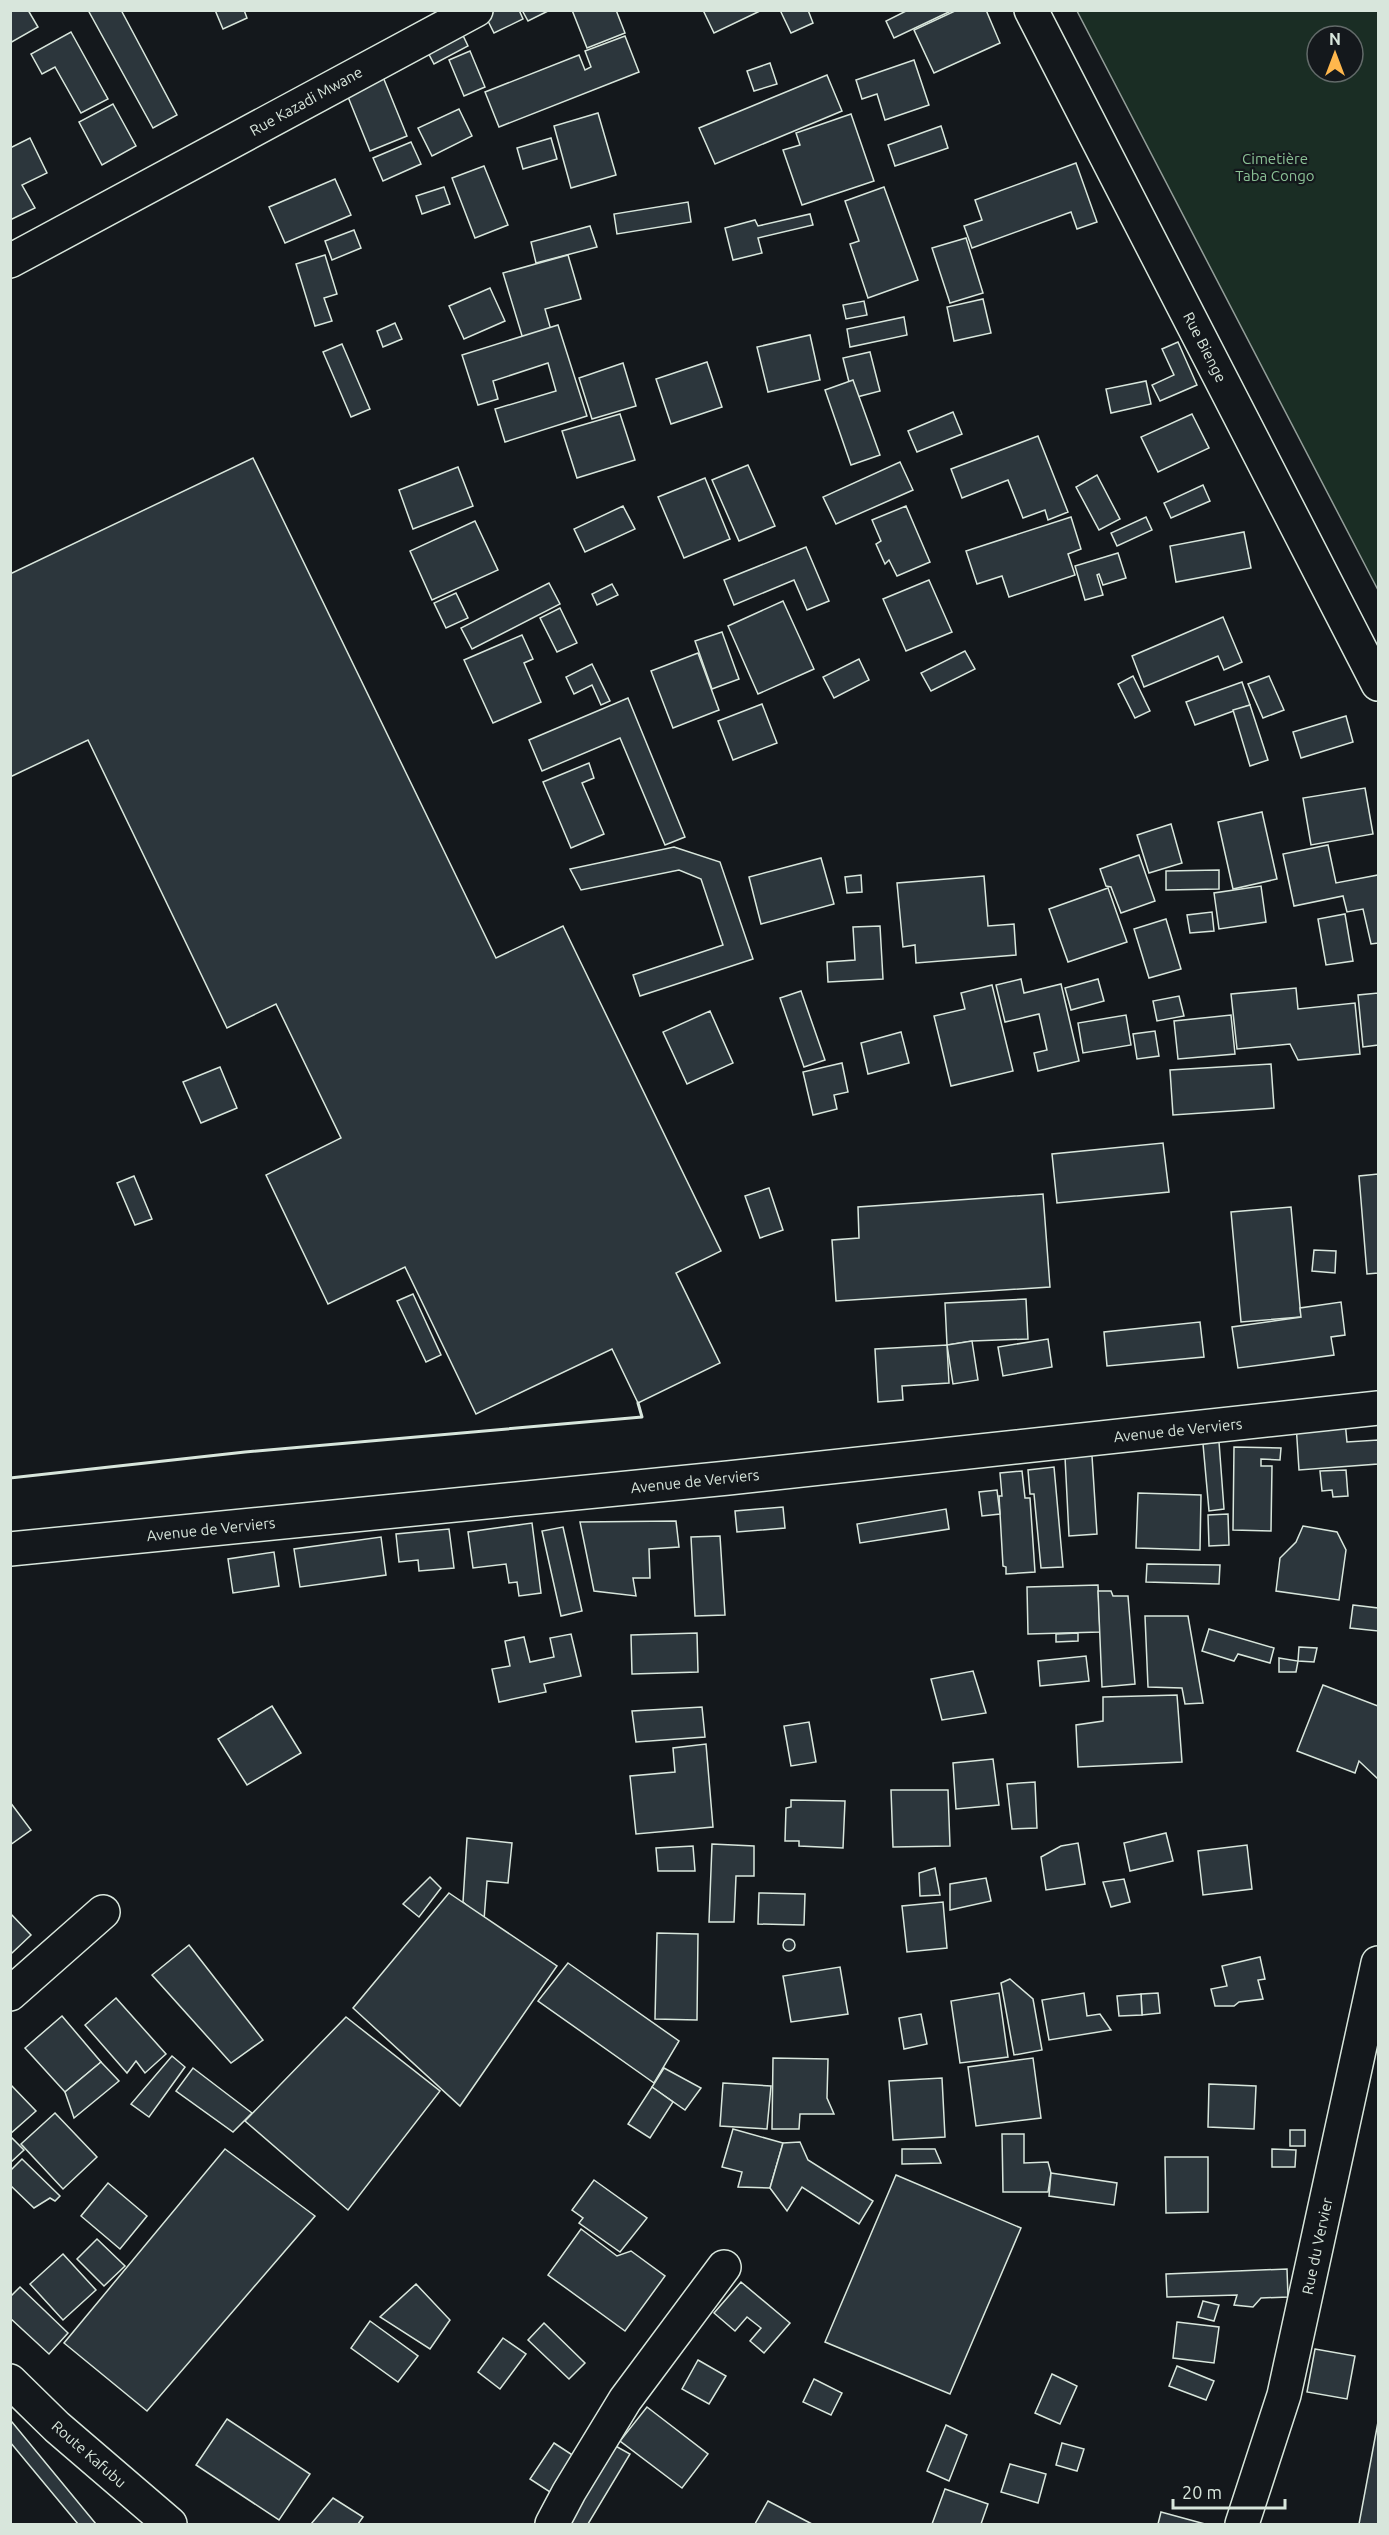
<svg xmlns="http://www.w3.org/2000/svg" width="1389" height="2535" font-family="Ubuntu,sans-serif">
<rect width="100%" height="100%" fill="#14181c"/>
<!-- green -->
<path fill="#1a2d24" stroke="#939e99" stroke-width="1.5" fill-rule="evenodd" d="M1077,11H1378V590ZM1317,36H1353V72H1317Z"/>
<!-- building -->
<g fill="#2c363c" stroke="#d8e6dc" stroke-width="1.5">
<polygon points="10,10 28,10 38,27 10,43"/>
<polygon points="88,10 121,10 177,115 153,128"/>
<polygon points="215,10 244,10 247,18 223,29"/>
<polygon points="519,10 523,19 494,33 483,11"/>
<polygon points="522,10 550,10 528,21"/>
<polygon points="572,10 616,10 625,33 587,48"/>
<polygon points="703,10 762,10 714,33"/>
<polygon points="780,10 808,10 813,23 791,33"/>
<polygon points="908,10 953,10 894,38 886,21"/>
<polygon points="957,10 986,10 1000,43 934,73 914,30"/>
<polygon points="458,25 468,46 434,64 423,43"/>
<polygon points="71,32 108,99 81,113 55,67 42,74 31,54"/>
<polygon points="625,36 639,72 499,127 485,92 579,55 585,70 591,67 585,51"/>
<polygon points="470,51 485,87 464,96 449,60"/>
<polygon points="914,60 929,105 885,120 877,94 862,99 856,80"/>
<polygon points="770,63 777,84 754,91 747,71"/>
<polygon points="827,75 842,111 715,164 699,128"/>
<polygon points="383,77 407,136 370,151 346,92"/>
<polygon points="113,104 136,146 102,165 79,122"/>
<polygon points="459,109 472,136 432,156 418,128"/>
<polygon points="598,113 616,175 571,188 554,126"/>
<polygon points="851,114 874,181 802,205 783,150 800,145 796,133"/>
<polygon points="941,126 948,148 895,166 888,145"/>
<polygon points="30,138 47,173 22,185 35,208 10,220 10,148"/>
<polygon points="551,138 557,159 523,169 517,148"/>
<polygon points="411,142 421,164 383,181 373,158"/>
<polygon points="1076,163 1097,222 1077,229 1071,212 972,248 964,226 982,220 975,200"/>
<polygon points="484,166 508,225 475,238 452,178"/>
<polygon points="335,179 351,215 285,243 269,207"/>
<polygon points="444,187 450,204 422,214 416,196"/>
<polygon points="884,187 918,280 868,298 850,244 859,241 845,201"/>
<polygon points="688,202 691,222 617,234 614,214"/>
<polygon points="810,214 813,225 758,238 762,253 733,260 725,228 755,220 758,226"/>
<polygon points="590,226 597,247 536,263 531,242"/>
<polygon points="354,230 361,248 332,260 325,241"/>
<polygon points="966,238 983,293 950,303 932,248"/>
<polygon points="325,255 337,294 324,298 332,321 315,326 296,264"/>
<polygon points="568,255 581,299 545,309 551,330 523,339 503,273"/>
<polygon points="490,288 505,321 464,339 449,306"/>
<polygon points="983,299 991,333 954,341 947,307"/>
<polygon points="864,301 867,315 846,319 843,305"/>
<polygon points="904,317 907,335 850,347 847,329"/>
<polygon points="395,323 402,339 383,347 377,331"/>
<polygon points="558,325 587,416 505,442 495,409 556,391 548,363 493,381 498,399 478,405 462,355"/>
<polygon points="810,335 820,380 768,392 757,347"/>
<polygon points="1178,342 1197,385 1160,401 1152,385 1174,375 1162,349"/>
<polygon points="342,344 370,409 351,417 323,352"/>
<polygon points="870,352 880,391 853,398 843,358"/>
<polygon points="707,362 722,407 671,424 656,379"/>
<polygon points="623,363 636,406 592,419 579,378"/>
<polygon points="853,380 880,455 851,465 825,390"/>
<polygon points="1146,381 1151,404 1111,413 1106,389"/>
<polygon points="953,412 962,434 917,452 908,431"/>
<polygon points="620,414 635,460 577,478 562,431"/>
<polygon points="1192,414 1209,448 1158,472 1141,437"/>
<polygon points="1038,436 1068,512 1048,520 1045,510 1023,518 1008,480 962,498 951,469"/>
<polygon points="253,458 496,958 563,926 721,1251 676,1273 720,1363 638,1403 612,1349 476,1414 405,1267 328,1304 266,1175 341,1138 276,1004 227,1028 88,740 10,777 10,574"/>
<polygon points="900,462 913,490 836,524 823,497"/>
<polygon points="748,465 775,526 739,541 712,480"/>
<polygon points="458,467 473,506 413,529 399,490"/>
<polygon points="1097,475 1120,519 1099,530 1076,487"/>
<polygon points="705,478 730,539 684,558 658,497"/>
<polygon points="1203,485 1210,501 1171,518 1164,503"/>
<polygon points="623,506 635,529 585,552 574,529"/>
<polygon points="906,506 930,562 897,576 889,560 885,564 876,544 881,541 872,520"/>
<polygon points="1071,517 1081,549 1068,554 1075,575 1009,597 1002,576 977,584 966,551"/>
<polygon points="1146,517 1152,530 1117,546 1111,533"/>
<polygon points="475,521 498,570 432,600 410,551"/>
<polygon points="1244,532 1251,568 1176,582 1170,546"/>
<polygon points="806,547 829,601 807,610 794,580 734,605 724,580"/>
<polygon points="1118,553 1126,578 1103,585 1099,574 1097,575 1103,595 1085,600 1075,566"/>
<polygon points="929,580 952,632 906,651 883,599"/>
<polygon points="549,583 560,604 472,649 461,628"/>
<polygon points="612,584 618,595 597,605 592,594"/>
<polygon points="456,593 468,618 446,628 434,603"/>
<polygon points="783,601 814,669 758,694 728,626"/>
<polygon points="560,608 577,643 557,652 540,618"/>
<polygon points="1223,617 1242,662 1224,670 1218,656 1144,687 1132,656"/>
<polygon points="722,632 739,679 712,689 695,641"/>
<polygon points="522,635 533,659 524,663 541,702 493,723 464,660"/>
<polygon points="965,651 975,669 931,691 921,673"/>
<polygon points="698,653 719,710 673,728 651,671"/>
<polygon points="859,659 869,680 834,698 823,677"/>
<polygon points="592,664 610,701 601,705 592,685 574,694 566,677"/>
<polygon points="1133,676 1150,711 1135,718 1118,684"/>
<polygon points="1269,676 1284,710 1263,718 1248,684"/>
<polygon points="1242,682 1250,705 1195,725 1186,702"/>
<polygon points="628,698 685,837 665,845 620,738 542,771 529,740"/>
<polygon points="762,704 777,743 733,760 718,721"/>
<polygon points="1250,705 1268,760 1250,766 1233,710"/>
<polygon points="1346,716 1353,742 1301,758 1293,732"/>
<polygon points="589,763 594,778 582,783 604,834 571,848 543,782"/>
<polygon points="1365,788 1373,834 1311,845 1303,798"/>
<polygon points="1262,812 1277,879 1233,889 1218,822"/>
<polygon points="1171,824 1182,863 1149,873 1137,835"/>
<polygon points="1328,845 1336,883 1378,875 1378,943 1371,944 1363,909 1347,912 1343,896 1294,906 1283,854"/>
<polygon points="674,847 720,862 753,959 640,996 633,975 723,945 701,879 679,870 581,890 570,869"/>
<polygon points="1139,855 1155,901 1121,913 1111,887 1106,886 1100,869"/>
<polygon points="821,858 834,904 761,924 749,877"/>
<polygon points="1219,870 1219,889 1166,890 1166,871"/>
<polygon points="861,875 862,892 847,893 845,877"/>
<polygon points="984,876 988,926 1014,924 1016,955 916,963 915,945 903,947 897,883"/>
<polygon points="1261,886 1266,922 1219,929 1214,893"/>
<polygon points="1108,888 1127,942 1068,962 1049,909"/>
<polygon points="1212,912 1214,931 1190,933 1187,915"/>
<polygon points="1345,914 1353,961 1326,965 1318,919"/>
<polygon points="1166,919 1181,969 1149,978 1134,929"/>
<polygon points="880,926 883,979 828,982 827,962 855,960 853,927"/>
<polygon points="1021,979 1024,993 1061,984 1079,1061 1038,1071 1034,1053 1047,1050 1039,1014 1005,1022 996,985"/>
<polygon points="1098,979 1104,1001 1071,1010 1065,988"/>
<polygon points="992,985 1013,1071 951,1086 934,1016 965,1009 961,993"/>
<polygon points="1296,988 1298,1009 1355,1003 1360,1054 1298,1060 1290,1044 1237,1049 1231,994"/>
<polygon points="801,991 825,1060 804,1067 780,998"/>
<polygon points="1378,993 1378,1045 1363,1047 1358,995"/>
<polygon points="1179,996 1184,1016 1157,1021 1153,1001"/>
<polygon points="710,1011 733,1063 687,1084 663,1032"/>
<polygon points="1126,1015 1131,1045 1083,1053 1078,1023"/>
<polygon points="1231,1015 1235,1054 1178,1059 1174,1021"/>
<polygon points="1155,1031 1159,1056 1137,1059 1133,1034"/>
<polygon points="901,1032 909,1063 868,1074 861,1043"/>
<polygon points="842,1063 848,1092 834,1095 837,1109 813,1115 803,1072"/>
<polygon points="1271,1064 1274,1108 1173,1115 1170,1070"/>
<polygon points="220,1067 237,1108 201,1123 183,1082"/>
<polygon points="1163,1143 1169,1192 1057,1203 1052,1154"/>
<polygon points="1378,1174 1378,1273 1367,1274 1359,1176"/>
<polygon points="134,1176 152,1219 135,1225 117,1183"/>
<polygon points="769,1188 783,1230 760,1238 745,1196"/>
<polygon points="1043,1194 1050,1287 836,1301 832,1240 859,1238 858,1207"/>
<polygon points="1291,1207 1301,1317 1241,1322 1231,1212"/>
<polygon points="1314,1250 1336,1251 1335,1273 1312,1271"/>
<polygon points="413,1294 441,1355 426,1362 397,1301"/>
<polygon points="1026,1299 1028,1339 972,1341 947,1345 945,1303"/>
<polygon points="1341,1302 1345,1335 1331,1337 1334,1355 1238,1368 1232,1327 1301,1317 1300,1308"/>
<polygon points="1200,1322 1204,1357 1107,1366 1104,1332"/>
<polygon points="1048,1339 1052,1367 1003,1376 998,1347"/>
<polygon points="972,1341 978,1380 953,1384 947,1345"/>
<polygon points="947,1345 949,1383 902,1386 903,1400 878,1402 875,1349"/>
<polygon points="1345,1421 1347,1442 1378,1440 1378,1464 1299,1470 1296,1424"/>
<polygon points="1219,1442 1224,1509 1209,1511 1203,1444"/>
<polygon points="1234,1447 1281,1448 1280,1460 1261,1459 1261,1466 1272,1466 1271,1531 1233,1530"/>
<polygon points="1092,1456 1097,1534 1069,1536 1065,1457"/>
<polygon points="1054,1467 1063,1567 1041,1568 1034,1494 1030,1494 1028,1470"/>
<polygon points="1346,1470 1348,1496 1333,1497 1332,1490 1322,1491 1320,1471"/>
<polygon points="1022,1471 1025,1498 1030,1498 1035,1572 1006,1574 1006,1567 1003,1566 999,1496 1002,1496 1000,1473"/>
<polygon points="997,1490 1000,1514 982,1516 979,1492"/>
<polygon points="1138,1493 1201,1495 1200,1550 1136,1548"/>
<polygon points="783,1507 785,1528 737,1532 735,1511"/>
<polygon points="946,1509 949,1529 860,1543 857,1524"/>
<polygon points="1228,1514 1229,1545 1209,1546 1208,1515"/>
<polygon points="676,1521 679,1547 649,1549 650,1578 633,1578 636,1596 594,1591 580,1522"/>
<polygon points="532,1523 541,1593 519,1596 517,1582 509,1583 506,1564 473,1568 468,1532"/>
<polygon points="1303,1526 1337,1532 1346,1550 1339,1600 1276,1591 1280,1558 1296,1542"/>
<polygon points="563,1527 582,1611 561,1616 542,1531"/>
<polygon points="449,1529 454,1568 419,1571 418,1560 399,1562 396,1534"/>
<polygon points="720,1536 725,1615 695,1616 691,1537"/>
<polygon points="381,1537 386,1575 300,1587 294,1549"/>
<polygon points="274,1552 279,1586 233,1593 228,1559"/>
<polygon points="1147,1564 1220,1565 1219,1584 1146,1582"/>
<polygon points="1098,1585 1100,1632 1028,1634 1027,1587"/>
<polygon points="1098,1591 1111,1591 1113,1596 1128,1596 1135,1684 1102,1687"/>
<polygon points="1353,1605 1378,1608 1378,1631 1350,1628"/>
<polygon points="1145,1616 1188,1616 1203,1703 1185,1704 1182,1688 1148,1687"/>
<polygon points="1209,1629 1274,1648 1270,1663 1238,1654 1234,1661 1202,1651"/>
<polygon points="697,1633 698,1672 632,1674 631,1635"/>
<polygon points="1078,1633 1078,1641 1056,1642 1056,1634"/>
<polygon points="571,1634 581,1676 544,1684 546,1692 499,1702 492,1669 510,1666 505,1641 524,1637 530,1662 554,1657 550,1638"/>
<polygon points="1299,1647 1317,1648 1314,1662 1298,1661"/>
<polygon points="1086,1656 1089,1681 1040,1686 1038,1661"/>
<polygon points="1279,1658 1298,1661 1296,1672 1279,1672"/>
<polygon points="973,1671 986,1713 942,1720 931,1679"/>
<polygon points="1323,1685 1378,1706 1378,1779 1359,1761 1355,1773 1297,1751"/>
<polygon points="1177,1695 1182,1762 1078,1767 1076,1725 1103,1721 1103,1697"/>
<polygon points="272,1706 301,1753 247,1785 218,1739"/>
<polygon points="702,1707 705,1737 636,1742 632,1711"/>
<polygon points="809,1722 816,1762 791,1766 784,1726"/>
<polygon points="706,1744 713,1827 636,1834 630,1776 675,1772 673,1748"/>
<polygon points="993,1759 999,1805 956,1809 953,1763"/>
<polygon points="1035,1782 1037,1828 1012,1829 1007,1784"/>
<polygon points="891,1790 948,1790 950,1846 893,1847"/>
<polygon points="791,1800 845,1801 843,1848 799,1846 799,1841 785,1841 786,1808 791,1807"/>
<polygon points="10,1802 31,1830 10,1845"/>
<polygon points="1166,1833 1173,1861 1130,1871 1124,1843"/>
<polygon points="467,1838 512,1843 508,1883 487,1881 484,1920 463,1902"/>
<polygon points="1078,1843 1085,1884 1046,1890 1041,1857 1061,1846"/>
<polygon points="712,1844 754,1846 754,1876 736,1876 734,1922 709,1922"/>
<polygon points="1247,1845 1252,1889 1203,1895 1198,1851"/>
<polygon points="693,1846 695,1871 658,1871 656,1848"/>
<polygon points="935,1868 940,1895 920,1896 919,1873"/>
<polygon points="430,1877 441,1888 419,1917 403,1904"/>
<polygon points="986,1878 991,1901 950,1910 950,1884"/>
<polygon points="1124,1879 1130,1902 1111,1907 1103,1882"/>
<polygon points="449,1893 557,1966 460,2106 353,2008"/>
<polygon points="759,1893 805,1894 804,1925 758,1924"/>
<polygon points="943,1902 947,1948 907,1952 902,1906"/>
<polygon points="10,1913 31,1935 12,1953 10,1951"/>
<polygon points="657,1933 698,1934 697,2020 655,2019"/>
<circle cx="789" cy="1945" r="6"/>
<polygon points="189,1945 263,2040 231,2063 152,1975"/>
<polygon points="1260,1957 1265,1979 1258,1980 1263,1999 1239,2002 1234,2006 1215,2006 1211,1989 1227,1986 1222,1966"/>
<polygon points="568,1963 679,2041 654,2083 538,2001"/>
<polygon points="840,1967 848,2014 791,2022 783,1976"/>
<polygon points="1010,1979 1033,1999 1042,2050 1014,2055 1001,1983"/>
<polygon points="999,1993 1008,2057 960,2063 951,2001"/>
<polygon points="1084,1993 1087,2016 1100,2014 1111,2030 1049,2040 1042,2000"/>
<polygon points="1158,1993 1160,2013 1142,2015 1141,1994"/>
<polygon points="1141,1994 1142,2015 1119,2016 1117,1996"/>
<polygon points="116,1998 166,2054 145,2073 136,2061 127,2073 85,2025"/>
<polygon points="921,2014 927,2044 904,2049 899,2018"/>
<polygon points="62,2016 101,2062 65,2092 25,2048"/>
<polygon points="346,2017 440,2091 348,2210 245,2121"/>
<polygon points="172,2056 185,2067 149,2117 131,2104"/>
<polygon points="773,2058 828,2059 827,2098 834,2114 800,2114 799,2129 772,2129"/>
<polygon points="1033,2058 1041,2118 976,2126 968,2067"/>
<polygon points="101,2062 119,2081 74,2118 65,2092"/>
<polygon points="193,2068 252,2113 233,2132 176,2091"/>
<polygon points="664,2068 701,2088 685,2110 652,2087"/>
<polygon points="942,2078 945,2137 893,2140 889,2081"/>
<polygon points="723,2083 771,2086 767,2129 720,2126"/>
<polygon points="10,2084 36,2111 10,2134"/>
<polygon points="1209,2084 1256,2086 1254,2129 1208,2127"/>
<polygon points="652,2087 673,2102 650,2138 628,2124"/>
<polygon points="55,2113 97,2157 63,2189 21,2144"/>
<polygon points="733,2129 783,2143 770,2188 738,2187 742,2172 722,2167"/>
<rect x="1290" y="2130" width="15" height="16"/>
<polygon points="1002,2134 1024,2134 1024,2163 1048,2162 1051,2173 1048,2192 1003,2192"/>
<polygon points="10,2136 24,2150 10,2163"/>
<polygon points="800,2142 808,2160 873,2201 859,2224 802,2187 787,2211 770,2188 783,2143"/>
<polygon points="225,2149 315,2216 147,2411 64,2343"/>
<polygon points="902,2149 935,2149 941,2163 902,2164"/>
<polygon points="1272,2149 1296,2150 1295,2167 1272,2167"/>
<polygon points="1165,2157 1208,2157 1208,2212 1166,2213"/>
<polygon points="22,2159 60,2196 55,2201 50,2198 34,2208 10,2185 10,2171"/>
<polygon points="1051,2173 1117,2183 1114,2205 1049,2196"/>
<polygon points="896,2175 1021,2228 950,2394 825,2342"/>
<polygon points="594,2180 647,2218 620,2252 579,2223 583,2218 572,2210"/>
<polygon points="108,2183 147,2216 120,2249 81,2216"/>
<polygon points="581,2229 617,2256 631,2251 665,2276 625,2331 548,2275"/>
<polygon points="97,2239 125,2266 104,2286 77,2259"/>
<polygon points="63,2254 96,2290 63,2320 30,2284"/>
<polygon points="1287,2269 1288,2297 1261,2298 1253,2307 1234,2305 1237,2295 1167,2297 1166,2274"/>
<polygon points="741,2282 790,2323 764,2353 750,2341 761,2328 747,2317 735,2331 714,2313"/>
<polygon points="416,2284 450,2320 430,2349 380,2317"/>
<polygon points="20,2287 68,2333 49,2354 10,2318 10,2297"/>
<polygon points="1203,2301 1219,2305 1214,2321 1198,2317"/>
<polygon points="370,2321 418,2356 398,2382 351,2348"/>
<polygon points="1177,2322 1219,2327 1214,2363 1173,2358"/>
<polygon points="544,2323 585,2363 569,2379 528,2340"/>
<polygon points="503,2338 526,2354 500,2389 478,2372"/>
<polygon points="1315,2349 1355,2356 1347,2399 1307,2392"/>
<polygon points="698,2360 726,2376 709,2404 682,2389"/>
<polygon points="1177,2366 1214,2381 1206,2400 1169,2386"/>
<polygon points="1052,2374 1077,2386 1060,2424 1035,2413"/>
<polygon points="814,2379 842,2393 831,2415 803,2402"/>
<polygon points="647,2407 708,2454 682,2488 620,2441"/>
<polygon points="227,2419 310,2474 279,2520 196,2465"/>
<polygon points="10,2422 12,2422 96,2524 78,2524 10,2442"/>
<polygon points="1378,2422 1378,2524 1359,2524"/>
<polygon points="946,2425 967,2435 949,2481 927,2471"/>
<polygon points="554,2443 577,2458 553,2494 530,2479"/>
<polygon points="1062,2443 1084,2449 1077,2471 1056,2465"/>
<polygon points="612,2444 630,2454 588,2524 566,2524"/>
<polygon points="1010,2464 1046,2474 1038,2503 1001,2492"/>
<polygon points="945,2489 988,2504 981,2524 932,2524"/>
<polygon points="333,2498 363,2517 358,2524 311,2524"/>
<polygon points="768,2501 812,2524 755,2524"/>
<polygon points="1161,2512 1205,2524 1158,2524"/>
</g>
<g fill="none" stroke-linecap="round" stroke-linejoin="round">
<!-- street casing -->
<g stroke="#d8e6dc" stroke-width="36">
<g id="street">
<polyline points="1031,10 1378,684"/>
<polyline points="10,261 476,10"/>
<polyline points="10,1549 728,1478 1378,1408"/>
<polyline points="10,1994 103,1912"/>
<polyline points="552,2524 569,2492 625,2400 724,2267"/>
<polyline points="1242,2524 1284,2395 1378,1963"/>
</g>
</g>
<!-- secondary casing -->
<g stroke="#d8e6dc" stroke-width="36">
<polyline id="secondary" points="10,2381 57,2427 170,2524"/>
</g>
<!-- street -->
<use href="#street" stroke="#14181c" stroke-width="33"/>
<!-- secondary -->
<use href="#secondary" stroke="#14181c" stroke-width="33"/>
<!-- wall -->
<polyline stroke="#d8e6dc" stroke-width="3" points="10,1478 245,1452 642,1417 638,1403"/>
</g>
<g text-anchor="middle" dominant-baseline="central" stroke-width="4.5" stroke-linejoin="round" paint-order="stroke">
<!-- street labels -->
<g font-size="15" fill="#d8e6dc" stroke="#14181c">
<text transform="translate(306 101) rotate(-29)">Rue Kazadi Mwane</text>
<text transform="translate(1205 347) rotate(63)">Rue Bienge</text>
<text transform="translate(1178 1430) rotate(-6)">Avenue de Verviers</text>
<text transform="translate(695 1481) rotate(-6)">Avenue de Verviers</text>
<text transform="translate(211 1529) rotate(-6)">Avenue de Verviers</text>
<text transform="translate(1317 2246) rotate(-78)">Rue du Vervier</text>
<text transform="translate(89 2454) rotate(41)">Route Kafubu</text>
</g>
<!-- park labels -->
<g font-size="15" fill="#8ac095" stroke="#14181c">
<text x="1275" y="158">Cimetière<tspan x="1275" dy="17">Taba Congo</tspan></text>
</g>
</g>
<!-- border -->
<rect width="1389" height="2535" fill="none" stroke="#d8e6dc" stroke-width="24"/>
<!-- north arrow -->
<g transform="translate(1335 54)"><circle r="28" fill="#14181c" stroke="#626a69" stroke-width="1.5"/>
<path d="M0-4.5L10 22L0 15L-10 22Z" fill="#ffb74d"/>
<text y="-9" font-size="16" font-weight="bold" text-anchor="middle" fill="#d8e6dc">N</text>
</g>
<!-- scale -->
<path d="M1173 2499v9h112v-9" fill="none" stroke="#d8e6dc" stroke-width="3"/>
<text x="1182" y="2499" font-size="18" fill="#d8e6dc" stroke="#14181c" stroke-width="4.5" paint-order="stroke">20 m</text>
</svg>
